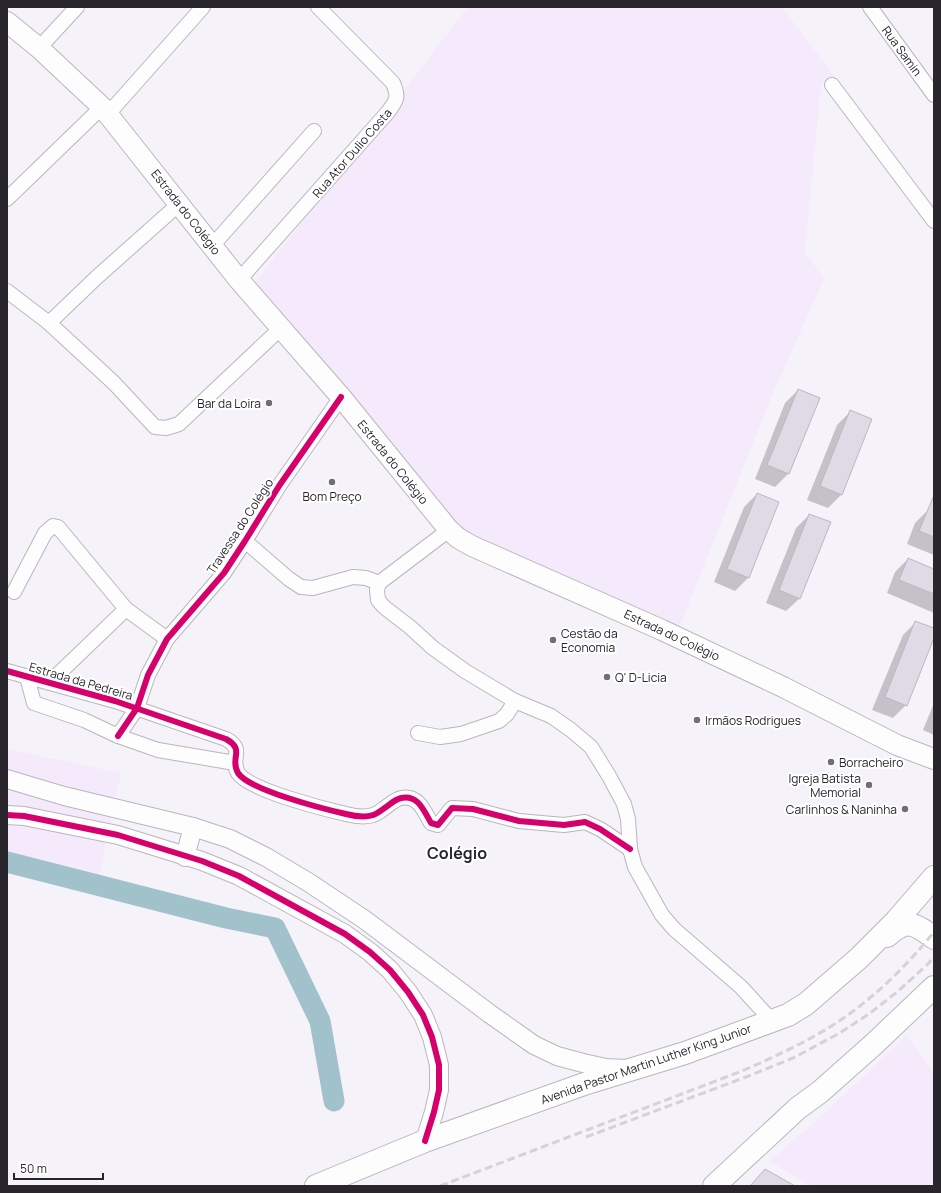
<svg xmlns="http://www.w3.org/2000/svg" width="941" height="1193" font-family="Manrope,sans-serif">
<rect width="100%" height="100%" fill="#f6f2fa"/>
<!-- built -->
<g fill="#f4eafc">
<polygon points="468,7 782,7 834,76 821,84 805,252 824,279 770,400 679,628 463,538 254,284"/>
<polygon points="7,749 121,773 95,894 7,873"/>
<polygon points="907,1036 934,1073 934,1186 811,1186 769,1161 809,1127"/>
</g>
<!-- shadow -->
<g fill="#0003">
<polygon points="798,390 788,474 775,487 755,479 785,403"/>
<polygon points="851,411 871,420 841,495 828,508 807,500 837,425"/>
<polygon points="757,494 778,502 748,578 735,591 714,582 744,507"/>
<polygon points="928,510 934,512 934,555 907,544 915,523"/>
<polygon points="809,515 800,598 786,611 766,603 796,528"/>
<polygon points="908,559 934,570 934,613 887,593 895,572"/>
<polygon points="916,622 934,630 934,635 906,705 893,718 872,710 903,635"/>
<polygon points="934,703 934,735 923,730"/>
</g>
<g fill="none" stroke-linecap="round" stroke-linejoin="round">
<!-- river -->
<polyline stroke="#a1c2ca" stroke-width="21" points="7,862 226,918 275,928 320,1021 334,1101"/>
</g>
<!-- building -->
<g fill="#dfdae5" stroke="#bbb8bf">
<polygon points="798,389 820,398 789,474 767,465"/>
<polygon points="850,410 872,419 842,495 820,486"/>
<polygon points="757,493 779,502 749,578 727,569"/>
<polygon points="934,495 934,537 919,531"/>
<polygon points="809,514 831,522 800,599 779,590"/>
<polygon points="908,558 934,569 934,594 899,580"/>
<polygon points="915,621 934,628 934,638 907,706 885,697"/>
<polygon points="765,1169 795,1186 750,1186"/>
</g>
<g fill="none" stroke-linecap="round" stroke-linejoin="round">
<!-- minor casing -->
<g stroke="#b9b6bc" stroke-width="16">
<g id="minor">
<polyline points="870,7 934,95"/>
<polyline points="39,48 77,7"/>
<polyline points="832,85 934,221"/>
<polyline points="108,114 203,7"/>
<polyline points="7,199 102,107"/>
<polyline points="212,246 314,131"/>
<path d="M239,280L388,112C397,100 399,97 393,83L318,7"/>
<polyline points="7,291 49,323 114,383 155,427 166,428 179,424 281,328"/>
<polyline points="49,323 97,277 179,204"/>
<polyline points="245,541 289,579 301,587 313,588 353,577 366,578 379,583 449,530"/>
<polyline points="379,583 377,590 378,600 384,607 410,627 433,648 465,671 515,701 551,716 571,730 591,747 609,776 624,804 628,819 630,849 635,867 662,915 674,929 741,987 772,1021"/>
<polyline points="14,592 45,533 53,526 58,527 126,609 167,639"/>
<path d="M7,671L115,701L226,739C246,750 229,758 238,773C249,790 324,809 346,814C354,816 364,818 373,815C377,814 382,810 386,807C390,804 396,799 401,798C418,794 424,811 431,823L438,825L452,808L473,809L519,821L564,825L585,822L600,829L630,849"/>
<polyline points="27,677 34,703 84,720 118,736 158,750 235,763"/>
<polyline points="50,682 126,609"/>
<polyline points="418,733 440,737 461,734 499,721 507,714 515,701"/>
<polyline points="118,736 137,708 148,675 167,639 224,573 245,541 279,486 341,397"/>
</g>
</g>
<!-- tertiary casing -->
<g stroke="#b9b6bc" stroke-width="20">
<g id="tertiary">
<polyline points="7,779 64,796 193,827 230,839 266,857 308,882 365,920 490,1014 534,1045 557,1056 583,1063 606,1068 626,1069"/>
<polyline points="7,815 24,816 118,835 202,861 239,876 345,934 370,952 390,970 408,992 423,1015 432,1037 439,1065 439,1090 434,1112 425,1141"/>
<polyline points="185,857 193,827"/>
</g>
</g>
<!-- secondary casing -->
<g stroke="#b9b6bc" stroke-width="22">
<polyline id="secondary" points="7,22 39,48 102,107 239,280 341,397 449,530 458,538 472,546 662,630 783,687 897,745 934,759"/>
</g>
<!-- primary casing -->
<g stroke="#b9b6bc" stroke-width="24">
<g id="primary">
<path d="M887,936C907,918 914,923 934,938"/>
<polyline points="316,1186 425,1141 587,1083 685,1053 788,1015 806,1004 859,958 896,921 934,877"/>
<polyline points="714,1186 798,1108 820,1092 874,1044 934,987"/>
</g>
</g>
<!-- minor -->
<use href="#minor" stroke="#fefdfe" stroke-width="14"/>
<!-- tertiary -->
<use href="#tertiary" stroke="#fefdfe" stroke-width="18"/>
<!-- secondary -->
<use href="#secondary" stroke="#fefdfe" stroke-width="20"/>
<!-- primary -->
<use href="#primary" stroke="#fefdfe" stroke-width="22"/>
<!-- rail -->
<g stroke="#d3d2d5" stroke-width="3" stroke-dasharray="8 4" stroke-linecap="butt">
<polyline points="586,1137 746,1077 793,1058 838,1034 869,1014 897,992 927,965 934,957"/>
<path d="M440,1186L742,1071C772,1058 802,1044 830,1027C870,1002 904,969 934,932"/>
</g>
<!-- cycleway casing -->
<g stroke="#fff" stroke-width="8">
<g id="cycleway">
<path d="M7,671L115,701L226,739C246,750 229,758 238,773C249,790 324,809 346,814C354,816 364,818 373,815C377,814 382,810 386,807C390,804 396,799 401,798C418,794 424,811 431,823L438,825L452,808L473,809L519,821L564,825L585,822L600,829L630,849"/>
<polyline points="118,736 137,708 148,675 167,639 224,573 245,541 279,486 341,397"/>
<polyline points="7,815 24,816 118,835 202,861 239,876 345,934 370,952 390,970 408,992 423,1015 432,1037 439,1065 439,1090 434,1112 425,1141"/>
</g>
</g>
<!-- cycleway -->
<use href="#cycleway" stroke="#d6006c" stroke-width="6"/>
</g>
<!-- markers -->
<g fill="#716d74" stroke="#fff" stroke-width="1.5">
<circle cx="269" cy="403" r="4"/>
<circle cx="332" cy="482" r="4"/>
<circle cx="553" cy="640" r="4"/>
<circle cx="607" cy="677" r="4"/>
<circle cx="697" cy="720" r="4"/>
<circle cx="831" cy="762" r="4"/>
<circle cx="869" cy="785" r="4"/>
<circle cx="905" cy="809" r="4"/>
</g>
<g text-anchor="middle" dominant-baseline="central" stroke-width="4" stroke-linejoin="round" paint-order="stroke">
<!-- street labels -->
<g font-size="12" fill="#29252c" stroke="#fff">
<text transform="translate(902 51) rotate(54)">Rua Samin</text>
<text transform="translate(352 153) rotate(-49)">Rua Ator Dulio Costa</text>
<text transform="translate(186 212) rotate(52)">Estrada do Colégio</text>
<text transform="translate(393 462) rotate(51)">Estrada do Colégio</text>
<text transform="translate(240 526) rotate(-57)">Travessa do Colégio</text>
<text transform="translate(672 635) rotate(25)">Estrada do Colégio</text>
<text transform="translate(81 681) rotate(16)">Estrada da Pedreira</text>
<text transform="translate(646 1064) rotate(-19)">Avenida Pastor Martin Luther King Junior</text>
</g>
<!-- poi labels -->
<g font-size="12" fill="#29252c" stroke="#fff" text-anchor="start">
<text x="261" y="403" text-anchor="end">Bar da Loira</text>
<text x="332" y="496" text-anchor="middle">Bom Preço</text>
<text x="561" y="633">Cestão da<tspan x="561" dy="14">Economia</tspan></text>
<text x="615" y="677">Q' D-Licia</text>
<text x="705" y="720">Irmãos Rodrigues</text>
<text x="839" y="762">Borracheiro</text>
<text x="861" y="778" text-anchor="end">Igreja Batista<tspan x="861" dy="14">Memorial</tspan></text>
<text x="897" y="809" text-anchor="end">Carlinhos &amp; Naninha</text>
</g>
<!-- district labels -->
<g font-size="16" font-weight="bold" fill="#29252c" stroke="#fff">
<text x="457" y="853">Colégio</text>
</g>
</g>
<!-- border -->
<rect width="941" height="1193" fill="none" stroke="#29252c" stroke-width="16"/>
<!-- scale -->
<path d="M14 1173v6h89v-6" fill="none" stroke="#29252c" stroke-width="2"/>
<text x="20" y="1173" font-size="12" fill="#29252c" stroke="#ffffff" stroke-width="3" paint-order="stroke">50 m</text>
</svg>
